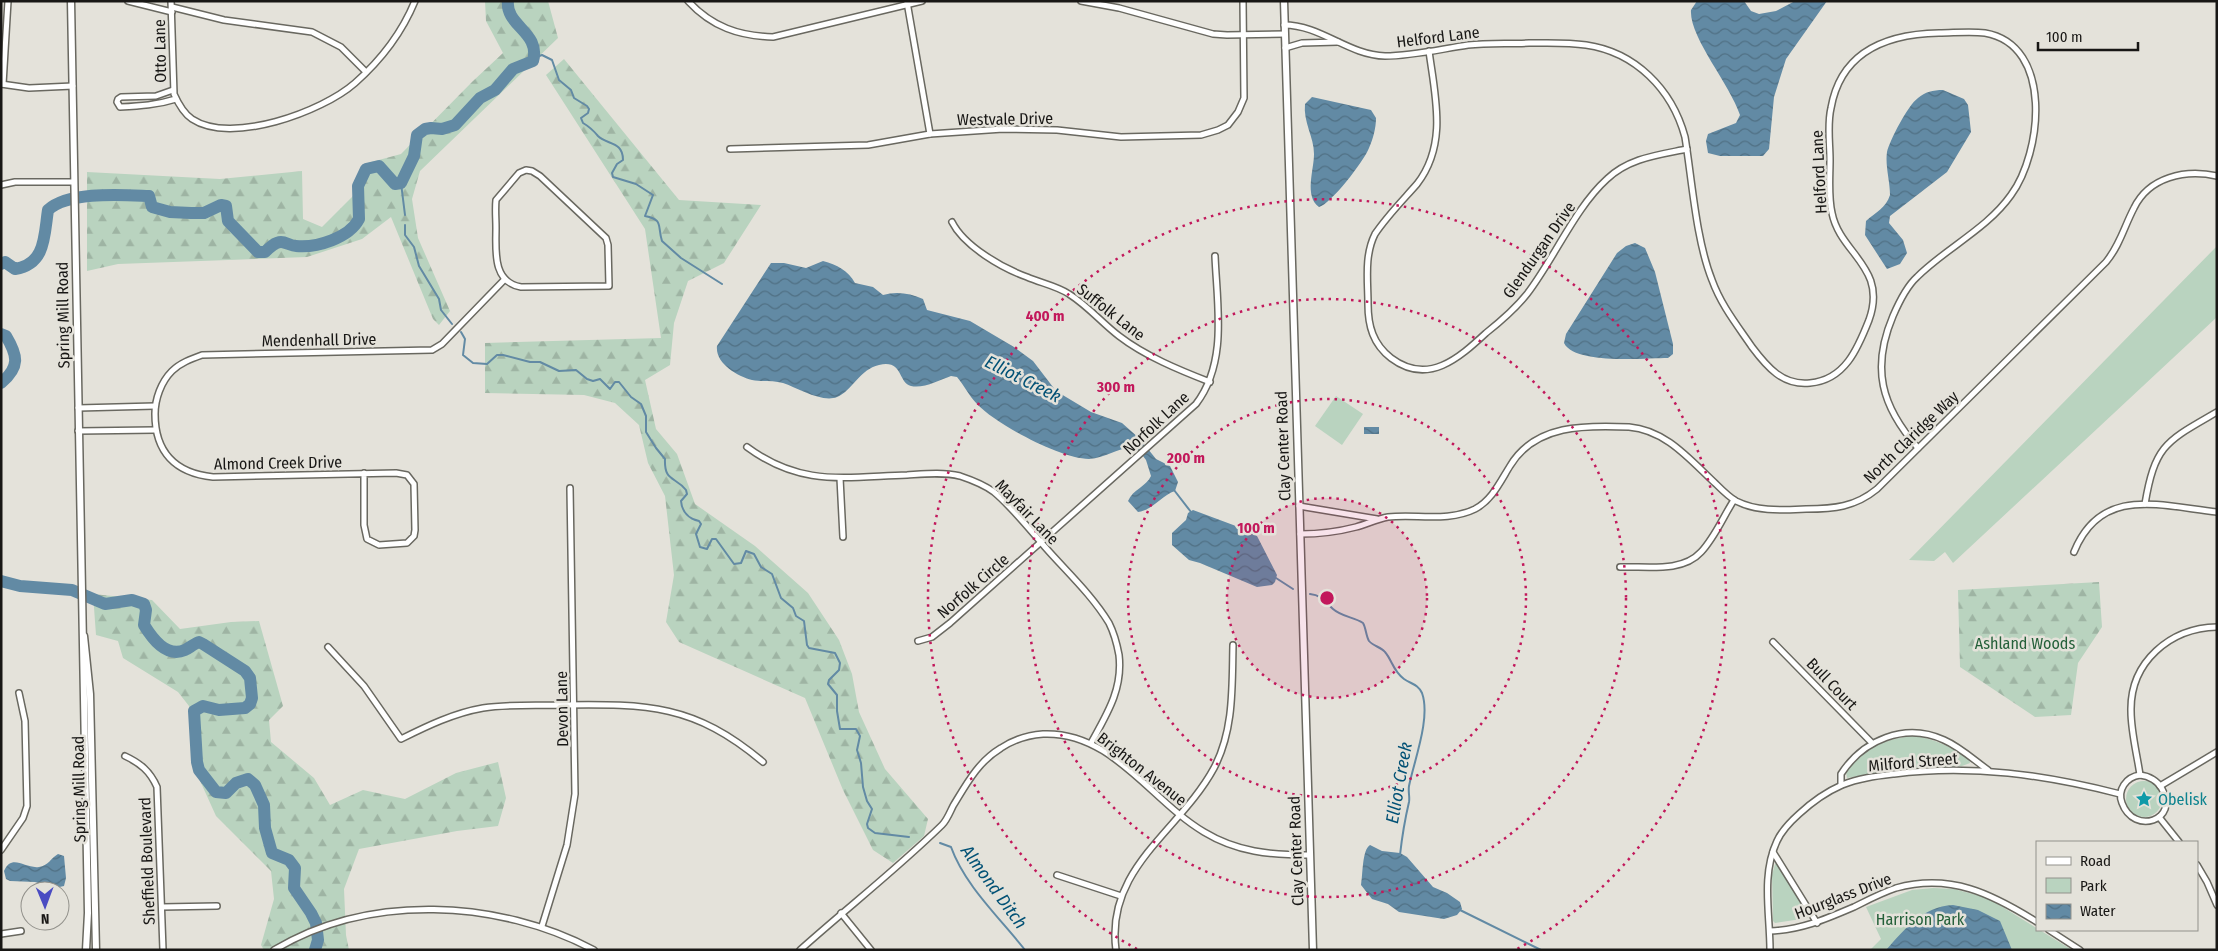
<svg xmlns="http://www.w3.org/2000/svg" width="2218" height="951" font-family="'Fira Sans Condensed',sans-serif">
<defs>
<pattern id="forest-firs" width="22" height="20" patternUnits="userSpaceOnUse" patternTransform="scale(1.25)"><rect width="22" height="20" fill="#b9d3bf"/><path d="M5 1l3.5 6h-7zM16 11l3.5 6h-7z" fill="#9eb4a3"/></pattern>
<pattern id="water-waves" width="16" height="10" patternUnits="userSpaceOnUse" patternTransform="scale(1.25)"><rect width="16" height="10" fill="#628aa4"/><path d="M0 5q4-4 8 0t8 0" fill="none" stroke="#507084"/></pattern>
</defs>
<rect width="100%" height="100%" fill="#e4e2da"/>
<!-- green -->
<g fill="#b9d3bf">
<polygon points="2217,246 2217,317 1953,563 1945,552 1934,561 1909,560"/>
<polygon points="1336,396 1363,414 1342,445 1315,426"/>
<path d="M1914,736C1936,739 1951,747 1969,759L1970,763L1962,766L1896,769L1847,778L1846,771C1868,748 1882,739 1914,736Z"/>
<circle cx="2144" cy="799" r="18"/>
<polygon points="1775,864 1777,864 1807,913 1808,918 1775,923 1773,921 1772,875"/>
<polygon points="1933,888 1954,889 1988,898 2072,950 1870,950 1881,939 1866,907 1912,890"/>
</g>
<!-- forest -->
<g fill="url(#forest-firs)">
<polygon points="485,1 548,1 558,38 420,171 412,199 418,238 450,311 439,325 433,319 391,217 362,239 307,257 118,264 87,271 87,172 220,179 302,171 303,219 322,227 353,196 364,164 401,154 473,81 503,53 486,21"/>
<polygon points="564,59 679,200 761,205 724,263 688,281 674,323 670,365 645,380 656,429 677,454 695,504 755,546 808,593 839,640 852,674 859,712 885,769 928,819 924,836 893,863 873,850 843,790 805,698 679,642 666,622 674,575 665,496 648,463 639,425 615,403 584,395 485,393 485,343 661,338 645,229 546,75"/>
<polygon points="2099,582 2102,627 2078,663 2071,715 2035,717 1960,667 1958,590"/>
<polygon points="93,594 152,600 180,629 231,622 259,621 283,706 269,720 271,742 314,778 330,805 363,790 405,799 456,773 498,762 506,798 498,826 457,831 359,849 344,889 346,935 349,950 264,950 261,945 274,899 271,871 216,816 192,763 189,706 178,692 123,658 118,641 96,635"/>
</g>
<!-- water -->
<g fill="url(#water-waves)">
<path d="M1697,1H1744L1751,11L1759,14L1776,11L1795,1H1827L1786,59L1774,97L1769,149L1763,156H1720L1708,153L1706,141L1708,134L1736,123L1740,115C1730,84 1689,37 1691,10Z"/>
<path d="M1943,90L1964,99L1968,105L1971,132L1947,172L1890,216L1889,223L1903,240L1907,253L1900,264L1887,269L1865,235L1866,221C1876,212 1886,208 1890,195C1890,181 1885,166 1887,152C1890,140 1908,105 1918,98C1925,92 1933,90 1943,90Z"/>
<path d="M1312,97L1371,110L1376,118C1376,128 1373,139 1369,148C1364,161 1331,204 1319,207C1304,196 1314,170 1314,154C1314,137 1303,122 1305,104Z"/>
<path d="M1635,243L1645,248L1655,272L1673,344V354L1668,358C1645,358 1575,365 1564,343L1566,334L1617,253L1626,246Z"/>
<path d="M823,261C837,265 848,270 855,283L873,287L883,295C896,291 910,293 923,299L927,310L970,321L1014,347L1033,361L1056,391L1091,412L1122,423L1140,439L1156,459L1170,466L1178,482L1175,491C1162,495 1153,510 1138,512L1128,501C1133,489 1146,487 1151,476L1146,460L1137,448C1119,446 1107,458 1089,459C1061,459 997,425 977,404C969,396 964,385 957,377L951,376C940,380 923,389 911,386C898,383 903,359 879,365C860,369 852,391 837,397C822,403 798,388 783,383C773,380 762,382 752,380C737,376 715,363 717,346L771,263H784L806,268Z"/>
<rect x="1364" y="427" width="15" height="7"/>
<polygon points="1193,510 1252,532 1257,536 1277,575 1275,582 1272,585 1257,587 1200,563 1189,560 1172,545 1172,533 1186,520 1188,513"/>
<path d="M1370,845L1382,851L1400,853L1407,857L1433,887L1447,893L1460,902L1462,909L1457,915L1444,919L1399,912L1388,904L1372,899L1361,885C1363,874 1362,850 1370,845Z"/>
<path d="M58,854L64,856L66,878L64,886L55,888L35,882L10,881L6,879L4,871C12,853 25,869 39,867C48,866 51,858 58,854Z"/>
<path d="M1953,905L1978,910L2000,921L2012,950H1886C1906,928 1922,907 1953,905Z"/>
</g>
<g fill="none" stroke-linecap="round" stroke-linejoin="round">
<!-- stream -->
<g stroke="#628aa4" stroke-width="2">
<path d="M534,58L542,55L552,60L559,80L571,90L574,98L587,106L589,109L588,113L581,118L583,123C590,127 593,130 598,136C607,145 623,141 623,160L617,164L612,173L613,177L636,184L653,195L645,216C664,220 657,225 662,241L681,258L722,284"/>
<polyline points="401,183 405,215"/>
<polyline points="405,225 405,235 414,247 419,266 439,299 441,310 452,324"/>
<path d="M461,332L465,339L463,355L473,363L487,364L497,355H503L530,362H540L559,371L576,370L587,379L593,381L600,379L610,389L615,382H619L631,397L641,404L646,416V432L656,448L665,459C664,482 675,476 686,490L687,494L681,501C682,512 689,519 699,521L701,524L696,534L700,547L707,549L712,539H716L734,564L741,563L746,551L754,554L761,567L772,574L781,598L793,608L796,616L804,621L807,645L809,648L835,653L840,663L839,670L829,680L828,684L837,695V711L840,729H856L860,736L857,750L861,763L863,787L867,801L872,809L867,824L868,828L875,833L909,837"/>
<polyline points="1174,490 1191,512"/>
<polyline points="1276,578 1293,589"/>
<path d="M1310,594C1322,595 1325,602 1333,609C1342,617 1354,617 1363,623C1366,628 1366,636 1369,641C1373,646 1381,647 1385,652C1392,660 1393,671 1404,679C1411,684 1418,684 1422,693C1431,718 1414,761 1409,786C1408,792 1410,797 1409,802C1405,819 1402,837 1400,855"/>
<path d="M940,843L951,847C965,886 1000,918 1025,950"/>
<polyline points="1460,910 1541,950"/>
</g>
<!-- river -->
<g stroke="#628aa4" stroke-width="12">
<path d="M1,264L5,262L15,269C46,264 44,236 48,210C69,191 122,195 149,196L152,207L170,212L191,213H204L221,205L226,206L228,221L258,252H265C269,248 275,242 281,242C286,242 291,246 296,246C317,248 349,238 359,219L358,186L366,169L379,166L395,184L401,183L414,156L417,135L425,129L431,128L442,129L455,125L480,98L495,90L513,69L533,61C541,32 505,26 508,1"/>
<path d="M1,334L6,336C18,356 20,367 1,383"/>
<path d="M1,581L20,586L72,590L105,604L132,600L144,604L146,610L144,625C152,638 166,658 185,650C189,648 194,644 199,642L203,644L245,671L250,678L252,698L250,704L245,708L219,710L203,706L194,711L197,762L199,770L216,792L226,793L236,783L248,779L255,785L264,805L265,828L272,853L289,860L295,868L294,888L311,913L316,923L318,940L315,950"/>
</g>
<!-- minor casing -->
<g stroke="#696860" stroke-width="8">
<g id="minor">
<polyline points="128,1 172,12"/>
<path d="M171,1L174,94C178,103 183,113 192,119C231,145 322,112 355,83C381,60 401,35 415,1"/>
<path d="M688,1C712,27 739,36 773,37L922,1"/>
<polyline points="1081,1 1119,8 1213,34 1227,35 1285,34"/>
<polyline points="907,2 930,134"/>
<polyline points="172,7 224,20 312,32 341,47 366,72"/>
<path d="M1284,25C1321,25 1348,55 1385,56C1412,56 1441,49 1468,45C1488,43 1509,44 1529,43C1547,43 1567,42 1586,45C1635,52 1672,89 1685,137C1692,180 1696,240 1712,280C1721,305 1737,325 1752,347C1767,367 1783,386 1810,383C1845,380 1858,348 1869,320C1888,267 1840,254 1832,213C1828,196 1830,177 1830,160C1830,143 1827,125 1831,108C1841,51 1887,34 1939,33C1953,33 1970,31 1985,33C2054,45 2042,153 2011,195C1987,229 1946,248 1917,277C1906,287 1899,302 1893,316C1871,368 1881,406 1918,448"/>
<polyline points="1285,48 1302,43 1338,42"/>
<path d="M1429,51C1435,96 1448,144 1417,184C1403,200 1387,216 1375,234C1364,256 1368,281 1368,304C1368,326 1373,344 1391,358C1428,386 1459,358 1486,333C1501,321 1515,309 1527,294C1554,259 1575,208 1607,179C1629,158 1658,155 1687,149"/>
<polyline points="1,84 29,88 73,86"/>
<polyline points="3,84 8,1"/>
<path d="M173,90L156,96L121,97L118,99L117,102L120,107C140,106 157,105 176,99"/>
<polyline points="730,149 868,145 930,134 1003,129 1057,130 1121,137 1201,135 1218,130 1228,125 1238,112 1244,98 1243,1"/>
<path d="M526,170L532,171L540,176L606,238L608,245L609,286L521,287C492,282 496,250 496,228C496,218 495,209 496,200L519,173Z"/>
<polyline points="1,185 15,182 74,182"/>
<path d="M952,222C964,246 1002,268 1027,277C1041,283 1057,286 1069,294C1088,306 1102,323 1119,336C1145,356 1179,370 1210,382"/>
<polyline points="78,408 155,406"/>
<polyline points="78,431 155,430"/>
<path d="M747,447C801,487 844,477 907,475C924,474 943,472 960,476C972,480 983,484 994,492C1013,508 1029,529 1045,547C1067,572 1092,595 1109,623C1114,633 1117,644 1119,655C1123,689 1107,714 1091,743"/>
<path d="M364,473V525L367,539L379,545L407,543L414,536L415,530L414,484L407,475L396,473L213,477C175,473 155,452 155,414C155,399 161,382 172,371C180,363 191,359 202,355L432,350L442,344L505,279"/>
<polyline points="840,478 843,537"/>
<path d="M2145,504C2155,444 2167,441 2217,412"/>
<polyline points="1299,506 1377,519"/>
<path d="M1300,534C1319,534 1337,532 1356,527C1367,524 1377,519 1388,517C1416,514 1449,522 1475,509C1492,500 1500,482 1510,466C1535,424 1586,425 1629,427C1666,430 1690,460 1716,484C1722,490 1729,497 1736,501C1758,512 1782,510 1806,509C1834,509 1855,507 1877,489L2106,262C2120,245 2124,227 2134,208C2149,177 2185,169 2217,176"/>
<path d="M2074,552C2101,485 2161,506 2217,512"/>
<path d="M1620,567C1646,566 1682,573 1701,552C1715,537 1723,517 1734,500"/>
<path d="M918,641L932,637L950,623L1196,404C1228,362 1217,305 1215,256"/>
<polyline points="1773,642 1872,743"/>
<path d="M328,647L364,686L401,739C427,726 454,713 483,708C509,704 536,706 562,705C648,704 694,704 763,762"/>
<path d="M125,756C140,763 150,771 157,787L163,950"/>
<path d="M2140,775C2137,754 2131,732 2131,711C2130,662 2170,628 2217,627"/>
<path d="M2140,775C2149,776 2158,781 2162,789C2180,820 2134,836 2122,803C2117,790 2126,777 2140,775Z"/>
<path d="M1841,785V774C1863,740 1905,722 1944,740C1960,747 1974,760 1988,770"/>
<polyline points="2160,786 2217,752"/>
<polyline points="2159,817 2179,842"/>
<polyline points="1,850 23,818 27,806 25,721 19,693"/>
<polyline points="1773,852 1817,923"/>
<polyline points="2197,865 2207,882 2217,905"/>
<polyline points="1057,875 1121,896"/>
<polyline points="162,907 217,906"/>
<polyline points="841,913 871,950"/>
<polyline points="542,926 567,845 575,794 570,488"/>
<polyline points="2049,930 2080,950"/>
<path d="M1770,931C1801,930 1826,919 1854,907C1868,900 1881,893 1896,888C1951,873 1992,894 2037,922"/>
<polyline points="1,934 21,931"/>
<path d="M274,950C369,893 498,899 594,950"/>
<path d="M800,950C847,908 897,869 942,825C947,820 950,812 953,806C967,783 978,762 1001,748C1013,740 1029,735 1043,734C1112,731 1150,800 1204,832C1237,852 1270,855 1309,855"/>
<path d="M1116,950C1105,868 1180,831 1214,768C1234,730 1232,687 1233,645"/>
<path d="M1770,950C1770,914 1761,875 1777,841C1782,830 1790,822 1799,814C1812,802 1826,792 1842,785C1859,778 1877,776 1894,774C1971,764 2046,775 2120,794"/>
</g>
</g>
<!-- tertiary casing -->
<g stroke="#696860" stroke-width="9">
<g id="tertiary">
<polyline points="71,1 88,913 86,950"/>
<polyline points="1284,1 1313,950"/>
<polyline points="84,636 90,694 96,950"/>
</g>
</g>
<!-- minor -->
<use href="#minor" stroke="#fff" stroke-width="5"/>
<!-- tertiary -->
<use href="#tertiary" stroke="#fff" stroke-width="6"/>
</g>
<!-- distance rings -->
<circle cx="1327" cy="598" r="100" fill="#c2185b" fill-opacity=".12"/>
<g fill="none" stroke="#c2185b" stroke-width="2.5" stroke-dasharray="2.5 5">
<circle cx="1327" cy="598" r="100"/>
<circle cx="1327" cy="598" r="199"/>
<circle cx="1327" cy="598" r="299"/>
<path d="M1137 949A399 399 0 1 1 1517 949"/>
</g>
<!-- icons -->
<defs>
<g id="sight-bare" transform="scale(1.35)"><path d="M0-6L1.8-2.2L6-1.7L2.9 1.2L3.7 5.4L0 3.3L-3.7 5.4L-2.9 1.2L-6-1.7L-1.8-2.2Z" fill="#0f9aa8" stroke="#e4e2da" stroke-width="2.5" paint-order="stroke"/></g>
</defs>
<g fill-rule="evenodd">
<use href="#sight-bare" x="2144" y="799"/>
</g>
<g text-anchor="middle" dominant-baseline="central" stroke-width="5" stroke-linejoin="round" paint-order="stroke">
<!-- street labels -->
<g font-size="16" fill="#181715" stroke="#e4e2da">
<text transform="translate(1438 37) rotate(-7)">Helford Lane</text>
<text transform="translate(160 51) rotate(-91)">Otto Lane</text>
<text transform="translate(1005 119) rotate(-1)">Westvale Drive</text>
<text transform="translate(1819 172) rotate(-93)">Helford Lane</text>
<text transform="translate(1539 250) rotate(-55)">Glendurgan Drive</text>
<text transform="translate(1111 312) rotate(38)">Suffolk Lane</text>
<text transform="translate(63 315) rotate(-91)">Spring Mill Road</text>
<text transform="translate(319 340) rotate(-1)">Mendenhall Drive</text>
<text transform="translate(1156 423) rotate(-43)">Norfolk Lane</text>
<text transform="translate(1911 437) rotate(-44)">North Claridge Way</text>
<text transform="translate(1283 446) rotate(-92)">Clay Center Road</text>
<text transform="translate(278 463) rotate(-1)">Almond Creek Drive</text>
<text transform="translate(1027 512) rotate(46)">Mayfair Lane</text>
<text transform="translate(973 586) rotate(-41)">Norfolk Circle</text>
<text transform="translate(1832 684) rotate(46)">Bull Court</text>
<text transform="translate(562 709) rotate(-91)">Devon Lane</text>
<text transform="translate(1913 762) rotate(-5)">Milford Street</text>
<text transform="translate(1142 769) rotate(38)">Brighton Avenue</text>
<text transform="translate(79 789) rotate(-91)">Spring Mill Road</text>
<text transform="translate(1296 851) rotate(-92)">Clay Center Road</text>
<text transform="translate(147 861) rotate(-92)">Sheffield Boulevard</text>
<text transform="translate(1843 896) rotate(-21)">Hourglass Drive</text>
</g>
<!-- park labels -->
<g font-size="16" fill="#246039" stroke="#e4e2da">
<text x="2025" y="643">Ashland Woods</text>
<text x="1920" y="919">Harrison Park</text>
</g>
<!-- culture labels -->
<g font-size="16" fill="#0d838f" stroke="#e4e2da" text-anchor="start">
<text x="2158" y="799">Obelisk</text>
</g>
<!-- water labels -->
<g font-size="18" font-style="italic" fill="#025175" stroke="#e4e2da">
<text transform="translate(1023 379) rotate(27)">Elliot Creek</text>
<text transform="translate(1399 783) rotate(-80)">Elliot Creek</text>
<text transform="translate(994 887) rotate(54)">Almond Ditch</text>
</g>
</g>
<circle cx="1327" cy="598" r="8" fill="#c2185b" stroke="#e4e2da" stroke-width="2.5"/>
<g font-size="15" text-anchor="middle" font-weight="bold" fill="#c2185b" stroke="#e4e2da" stroke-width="5" stroke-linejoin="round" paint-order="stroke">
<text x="1045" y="321">400 m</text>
<text x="1116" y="392">300 m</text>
<text x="1186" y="463">200 m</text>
<text x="1256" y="533">100 m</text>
</g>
<!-- border -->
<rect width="2218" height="951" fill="none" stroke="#181715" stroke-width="5"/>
<!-- legend -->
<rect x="2036" y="841" width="162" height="90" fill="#e4e2da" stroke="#92918b"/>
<rect x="2046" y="857" width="25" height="8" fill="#ffffff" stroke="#92918b"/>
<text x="2080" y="866" font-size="15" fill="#181715">Road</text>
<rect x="2046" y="878" width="25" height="15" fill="#b9d3bf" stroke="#92918b"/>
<text x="2080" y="891" font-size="15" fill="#181715">Park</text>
<rect x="2046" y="904" width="25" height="15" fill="url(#water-waves)" stroke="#92918b"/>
<text x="2080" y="916" font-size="15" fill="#181715">Water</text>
<!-- north arrow -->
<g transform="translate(45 906) rotate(179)"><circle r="24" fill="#e4e2da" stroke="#92918b"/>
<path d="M0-4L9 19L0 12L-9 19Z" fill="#4b4cc2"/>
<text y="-8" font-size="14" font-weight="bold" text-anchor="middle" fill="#181715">N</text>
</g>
<!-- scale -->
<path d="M2038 42v8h100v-8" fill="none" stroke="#181715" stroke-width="2.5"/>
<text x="2046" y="42" font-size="15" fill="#181715" stroke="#e4e2da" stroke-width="4" paint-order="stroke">100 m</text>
</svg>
